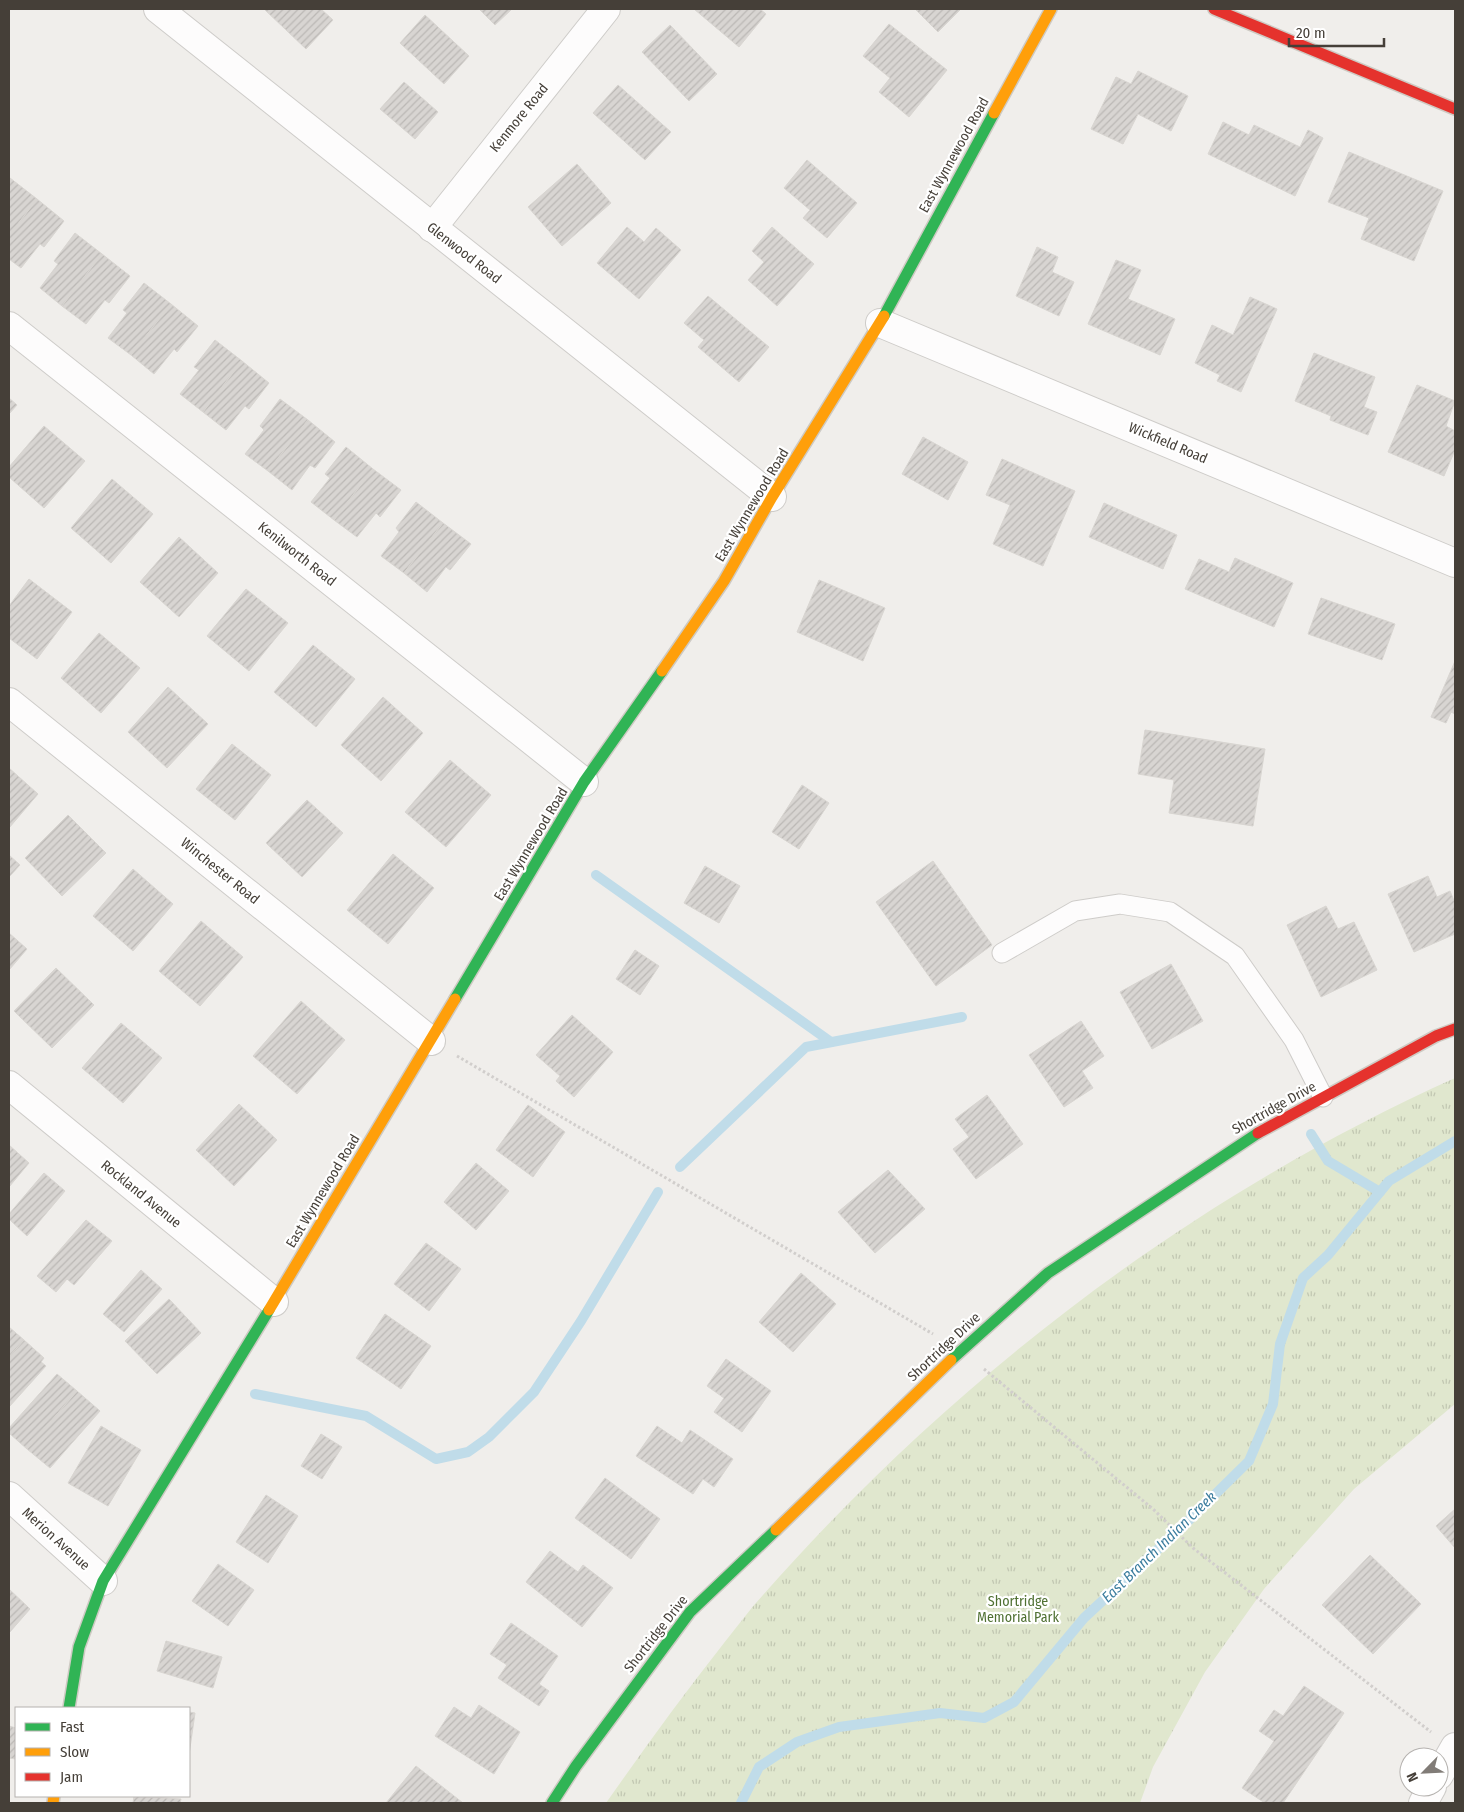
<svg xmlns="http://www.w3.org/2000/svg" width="1464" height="1812" font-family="'Fira Sans Condensed',sans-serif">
<defs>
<pattern id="park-tufts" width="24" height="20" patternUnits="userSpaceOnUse" patternTransform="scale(1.25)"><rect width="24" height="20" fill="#e0e7ce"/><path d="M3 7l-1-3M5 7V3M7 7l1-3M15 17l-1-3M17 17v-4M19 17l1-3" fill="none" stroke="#c2c7b2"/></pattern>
<pattern id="building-hatch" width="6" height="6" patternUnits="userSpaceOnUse" patternTransform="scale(1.25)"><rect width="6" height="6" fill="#d8d5d2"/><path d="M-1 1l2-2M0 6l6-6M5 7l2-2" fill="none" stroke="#bbb8b5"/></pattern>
</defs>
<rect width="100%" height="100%" fill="#f0eeeb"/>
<!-- park -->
<path fill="url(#park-tufts)" d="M1455,1078V1404L1354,1489L1264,1589L1205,1672L1153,1767L1140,1803H606C644,1749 683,1695 724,1643C737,1627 749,1610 763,1595C955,1377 1191,1197 1455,1078Z"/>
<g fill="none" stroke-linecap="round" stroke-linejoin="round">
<!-- stream -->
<g stroke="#c0dce9" stroke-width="10">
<polyline points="596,875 831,1042"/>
<polyline points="1311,1134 1328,1161 1380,1192"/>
<polyline points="680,1167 806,1047 962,1017"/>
<polyline points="255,1394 366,1416 436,1459 468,1452 489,1437 534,1392 581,1321 658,1192"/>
<polyline points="741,1803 759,1767 797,1742 839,1727 940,1713 984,1718 1014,1702 1084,1618 1186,1523 1249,1461 1273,1404 1280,1344 1303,1278 1328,1255 1389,1181 1455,1141"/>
</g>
</g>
<!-- building -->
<g fill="url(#building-hatch)" stroke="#d8d5d1">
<polygon points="264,9 321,9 333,20 306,49"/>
<polygon points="479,9 512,9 495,25"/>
<polygon points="694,9 760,9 766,14 739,47"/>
<polygon points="915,9 961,9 938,32"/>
<polygon points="425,15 469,56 444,84 400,43"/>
<polygon points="889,24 947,70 909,117 879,92 890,78 863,56"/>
<polygon points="670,25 717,74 689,101 642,52"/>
<polygon points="1138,71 1188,96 1171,131 1138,114 1123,144 1091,129 1116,77 1131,84"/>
<polygon points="404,82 438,112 415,139 380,109"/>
<polygon points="618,85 671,132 645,160 593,113"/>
<polygon points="1223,122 1249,135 1254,125 1300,147 1308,130 1323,138 1295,196 1208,154"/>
<polygon points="1349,152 1443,191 1414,261 1361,239 1369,218 1328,202"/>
<polygon points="807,160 857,203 827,238 803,218 810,210 784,188"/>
<polygon points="577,164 611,203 562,246 528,207"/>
<polygon points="10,178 37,199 9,236 9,179"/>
<polygon points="37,199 64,221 44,247 40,244 21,268 9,259 9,236"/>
<polygon points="627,227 644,242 656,228 681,250 639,299 597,263"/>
<polygon points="772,227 814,264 777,306 748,280 764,262 752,251"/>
<polygon points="75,233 102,254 62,306 40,288 58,264 54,261"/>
<polygon points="1037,247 1058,257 1052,272 1074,282 1059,316 1016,296"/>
<polygon points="102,254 130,276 109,303 105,300 86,324 62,306"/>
<polygon points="1116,260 1141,270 1128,299 1175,319 1160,355 1088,324"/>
<polygon points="144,283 171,304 131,355 108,338 127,313 123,310"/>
<polygon points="708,296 769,347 739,382 698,347 704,340 684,323"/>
<polygon points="1250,297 1277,309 1241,392 1217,381 1220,375 1195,363 1212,325 1233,335"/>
<polygon points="171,304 198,326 177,352 174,349 154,374 131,355"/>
<polygon points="215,340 242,361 203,412 180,394 199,370 194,367"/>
<polygon points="1314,353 1375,377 1364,407 1377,412 1368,435 1330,420 1331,416 1295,401"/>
<polygon points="242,361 269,383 249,409 245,406 226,430 203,412"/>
<polygon points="1417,385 1455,401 1446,426 1455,431 1455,450 1444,476 1388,452"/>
<polygon points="9,398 17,405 9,414"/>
<polygon points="280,399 308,420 268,471 245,454 264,430 260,426"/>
<polygon points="308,420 335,442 315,468 310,465 292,490 268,471"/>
<polygon points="44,426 85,461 44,508 9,477 9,467"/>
<polygon points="923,437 968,462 948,500 902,474"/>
<polygon points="346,447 373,469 334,520 311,502 330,478 325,474"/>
<polygon points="1002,459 1075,491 1043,566 993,544 1010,505 986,495"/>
<polygon points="373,469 401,490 380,517 376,513 357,537 334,520"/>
<polygon points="112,479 153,514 111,563 71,528"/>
<polygon points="416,502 443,523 404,573 381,556 399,532 396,528"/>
<polygon points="1104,503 1177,535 1163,569 1089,537"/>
<polygon points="443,523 471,544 450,570 446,567 427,592 404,573"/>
<polygon points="179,537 218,573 179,617 140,582"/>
<polygon points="1235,558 1293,583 1274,627 1185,589 1199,559 1229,572"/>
<polygon points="29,579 72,612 37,659 9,638 9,606"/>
<polygon points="819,580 885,608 863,661 797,632"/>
<polygon points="246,589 288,623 249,671 207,636"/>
<polygon points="1321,598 1395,624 1382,660 1308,634"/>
<polygon points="99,633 140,668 101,713 61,678"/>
<polygon points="313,645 355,679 316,727 274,692"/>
<polygon points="1455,661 1455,714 1451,712 1446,723 1431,717"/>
<polygon points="168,687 208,724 167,768 128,732"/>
<polygon points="383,697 423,733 381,781 341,745"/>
<polygon points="1145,730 1265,749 1253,826 1169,813 1174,780 1138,774"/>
<polygon points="232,744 271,775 235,820 196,789"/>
<polygon points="450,760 491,795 446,847 405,812"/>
<polygon points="9,768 38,794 9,828"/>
<polygon points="802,785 829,803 799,849 772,832"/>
<polygon points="307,800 343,833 302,877 266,843"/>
<polygon points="68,815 106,853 62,896 25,858"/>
<polygon points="393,854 434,888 388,944 347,910"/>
<polygon points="9,855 20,865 9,877"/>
<polygon points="933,861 992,945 936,986 876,902"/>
<polygon points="705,866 740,886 719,923 684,903"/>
<polygon points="133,869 173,904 133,951 93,916"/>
<polygon points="1428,876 1437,897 1450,891 1455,903 1455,934 1414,952 1388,894"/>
<polygon points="1326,906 1338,929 1354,922 1377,970 1321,997 1287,925"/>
<polygon points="201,921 243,957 200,1006 159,971"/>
<polygon points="9,933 27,949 9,970"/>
<polygon points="635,950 659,966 640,995 616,979"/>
<polygon points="1171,964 1203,1021 1152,1049 1120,992"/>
<polygon points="56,968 94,1005 52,1048 14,1011"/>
<polygon points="301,1001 345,1040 297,1094 253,1056"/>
<polygon points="572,1015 613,1052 574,1097 556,1081 560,1076 536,1055"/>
<polygon points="1081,1021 1104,1056 1082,1071 1093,1088 1064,1107 1029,1055"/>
<polygon points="121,1023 162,1058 123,1103 82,1068"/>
<polygon points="987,1095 1023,1144 976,1179 953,1149 969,1137 955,1119"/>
<polygon points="239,1104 277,1140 234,1186 196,1150"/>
<polygon points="528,1105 565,1132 533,1177 496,1150"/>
<polygon points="9,1145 29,1163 9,1187"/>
<polygon points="476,1163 509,1191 476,1230 444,1202"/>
<polygon points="888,1170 925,1209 875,1253 838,1212"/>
<polygon points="44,1173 65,1191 27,1236 9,1219 9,1214"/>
<polygon points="86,1220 112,1241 74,1285 67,1279 56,1292 37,1276"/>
<polygon points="426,1243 461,1269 429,1311 394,1284"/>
<polygon points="141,1270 162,1289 124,1332 103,1314"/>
<polygon points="801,1273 836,1304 793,1352 759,1322"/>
<polygon points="169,1299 201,1333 157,1374 125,1341"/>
<polygon points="385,1314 431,1346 401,1389 356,1358"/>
<polygon points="9,1327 24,1340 9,1357"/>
<polygon points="24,1340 44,1358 41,1362 46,1366 9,1407 9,1357"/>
<polygon points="726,1359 771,1391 742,1432 714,1412 724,1398 707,1386"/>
<polygon points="57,1374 77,1391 27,1449 9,1433 9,1428"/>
<polygon points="77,1391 100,1411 50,1468 27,1449"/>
<polygon points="101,1426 141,1450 108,1506 68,1483"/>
<polygon points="657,1426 682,1443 690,1430 733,1459 714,1487 703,1479 693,1494 636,1456"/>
<polygon points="321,1434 342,1447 322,1479 301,1466"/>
<polygon points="605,1478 660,1519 631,1559 575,1518"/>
<polygon points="266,1495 298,1516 268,1563 236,1542"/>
<polygon points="1455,1509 1455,1548 1436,1526"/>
<polygon points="550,1551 578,1572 583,1565 613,1588 582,1627 526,1582"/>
<polygon points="1370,1555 1421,1604 1373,1654 1322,1605"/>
<polygon points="218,1564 254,1590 228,1626 192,1601"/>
<polygon points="9,1589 30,1609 9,1633"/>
<polygon points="511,1623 558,1656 539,1684 549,1691 539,1706 498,1678 507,1665 490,1654"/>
<polygon points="166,1641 222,1657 213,1688 157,1671"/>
<polygon points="1304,1686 1344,1713 1283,1803 1265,1803 1242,1788 1274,1741 1259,1731 1274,1710 1283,1716"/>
<polygon points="479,1705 520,1732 494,1774 435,1736 454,1707 471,1718"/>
<polygon points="189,1712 195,1713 189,1755"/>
<polygon points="9,1726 16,1728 16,1759 9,1758"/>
<polygon points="416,1766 463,1803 386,1803"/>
<polygon points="134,1796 181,1799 180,1803 133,1803"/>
</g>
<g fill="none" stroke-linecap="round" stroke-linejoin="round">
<!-- lane casing -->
<g stroke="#ceccc9" stroke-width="21">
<polyline id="lane" points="1002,953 1075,911 1120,904 1170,912 1235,956 1294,1040 1323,1097"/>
</g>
<!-- street casing -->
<g stroke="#ceccc9" stroke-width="30">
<g id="street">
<polyline points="158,9 772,497"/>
<polyline points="432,228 606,9"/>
<polyline points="880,323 1455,563"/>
<polyline points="9,326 584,782"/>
<polyline points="9,702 431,1041"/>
<polyline points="9,1085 274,1302"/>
<polyline points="9,1496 103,1581"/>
<polyline points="1439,1775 1455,1747"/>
<polyline points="1423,1803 1432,1787"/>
</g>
</g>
<!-- fast casing -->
<g stroke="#cecac3" stroke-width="14">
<g id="fast">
<polyline points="884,316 994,113"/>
<polyline points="455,999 584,782 662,671"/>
<polyline points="951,1360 1048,1273 1258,1133"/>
<polyline points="69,1708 79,1647 103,1581 269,1310"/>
<polyline points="552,1803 576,1766 690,1612 776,1530"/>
</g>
</g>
<!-- slow casing -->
<g stroke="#cecac3" stroke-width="14">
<g id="slow">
<polyline points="994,113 1051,9"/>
<polyline points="662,671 724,581 772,497 884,316"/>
<polyline points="269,1310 455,999"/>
<polyline points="776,1530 951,1360"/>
<polyline points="53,1803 54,1796"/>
</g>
</g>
<!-- jam casing -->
<g stroke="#cecac3" stroke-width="14">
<g id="jam">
<polyline points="1214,9 1455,109"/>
<polyline points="1258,1133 1436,1036 1455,1029"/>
</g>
</g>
<!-- path -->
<g stroke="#d1cecc" stroke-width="3" stroke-dasharray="2.5 2.5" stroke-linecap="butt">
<polyline points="457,1056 933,1334"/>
<polyline points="984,1369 1153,1509 1193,1548 1431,1732"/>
</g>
<!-- lane -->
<use href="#lane" stroke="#fdfcfc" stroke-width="19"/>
<!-- street -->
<use href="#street" stroke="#fdfcfc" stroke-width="28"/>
<!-- fast -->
<use href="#fast" stroke="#30b455" stroke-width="11"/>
<!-- slow -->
<use href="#slow" stroke="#ff9f0a" stroke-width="11"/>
<!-- jam -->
<use href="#jam" stroke="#e5322d" stroke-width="11"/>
</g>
<g text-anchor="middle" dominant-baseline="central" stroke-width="4.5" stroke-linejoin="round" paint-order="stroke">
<!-- street labels -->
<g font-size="14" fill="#453f38" stroke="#fff">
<text transform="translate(519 118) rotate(-51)">Kenmore Road</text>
<text transform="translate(954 155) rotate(-61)">East Wynnewood Road</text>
<text transform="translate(464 253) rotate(38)">Glenwood Road</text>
<text transform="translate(1168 443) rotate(23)">Wickfield Road</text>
<text transform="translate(752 505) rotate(-59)">East Wynnewood Road</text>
<text transform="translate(297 554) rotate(38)">Kenilworth Road</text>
<text transform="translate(531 844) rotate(-59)">East Wynnewood Road</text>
<text transform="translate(220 871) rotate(39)">Winchester Road</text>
<text transform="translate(1274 1108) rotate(-29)">Shortridge Drive</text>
<text transform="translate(323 1191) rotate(-59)">East Wynnewood Road</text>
<text transform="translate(141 1194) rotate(39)">Rockland Avenue</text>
<text transform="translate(944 1347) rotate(-43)">Shortridge Drive</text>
<text transform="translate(56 1539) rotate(42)">Merion Avenue</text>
<text transform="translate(656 1634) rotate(-52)">Shortridge Drive</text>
</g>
<!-- park labels -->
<g font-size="14" fill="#4f7032" stroke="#fff">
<text x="1018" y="1601">Shortridge<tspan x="1018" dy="16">Memorial Park</tspan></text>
</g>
<!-- water labels -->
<g font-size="15" font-style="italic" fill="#3b7d9e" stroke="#fff">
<text transform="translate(1159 1547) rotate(-44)">East Branch Indian Creek</text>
</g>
</g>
<!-- border -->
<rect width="1464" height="1812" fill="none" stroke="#453f38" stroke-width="20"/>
<!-- legend -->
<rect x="15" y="1707" width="175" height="90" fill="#ffffff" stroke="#b5b2af"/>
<rect x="25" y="1723" width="25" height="8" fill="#30b455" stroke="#b5b2af"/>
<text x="60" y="1732" font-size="15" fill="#453f38">Fast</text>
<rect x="25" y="1748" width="25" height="8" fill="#ff9f0a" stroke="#b5b2af"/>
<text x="60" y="1757" font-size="15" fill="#453f38">Slow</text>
<rect x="25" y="1773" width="25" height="8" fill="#e5322d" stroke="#b5b2af"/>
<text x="60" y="1782" font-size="15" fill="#453f38">Jam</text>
<!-- north arrow -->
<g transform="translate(1424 1772) rotate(246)"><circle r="24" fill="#ffffff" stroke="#b5b2af"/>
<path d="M0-4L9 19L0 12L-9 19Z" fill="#817c77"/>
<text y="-8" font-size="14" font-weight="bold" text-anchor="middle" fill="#453f38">N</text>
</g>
<!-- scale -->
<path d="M1289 38v8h95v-8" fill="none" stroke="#453f38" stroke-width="2.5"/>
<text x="1296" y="38" font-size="15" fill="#453f38" stroke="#ffffff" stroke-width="4" paint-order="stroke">20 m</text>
</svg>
